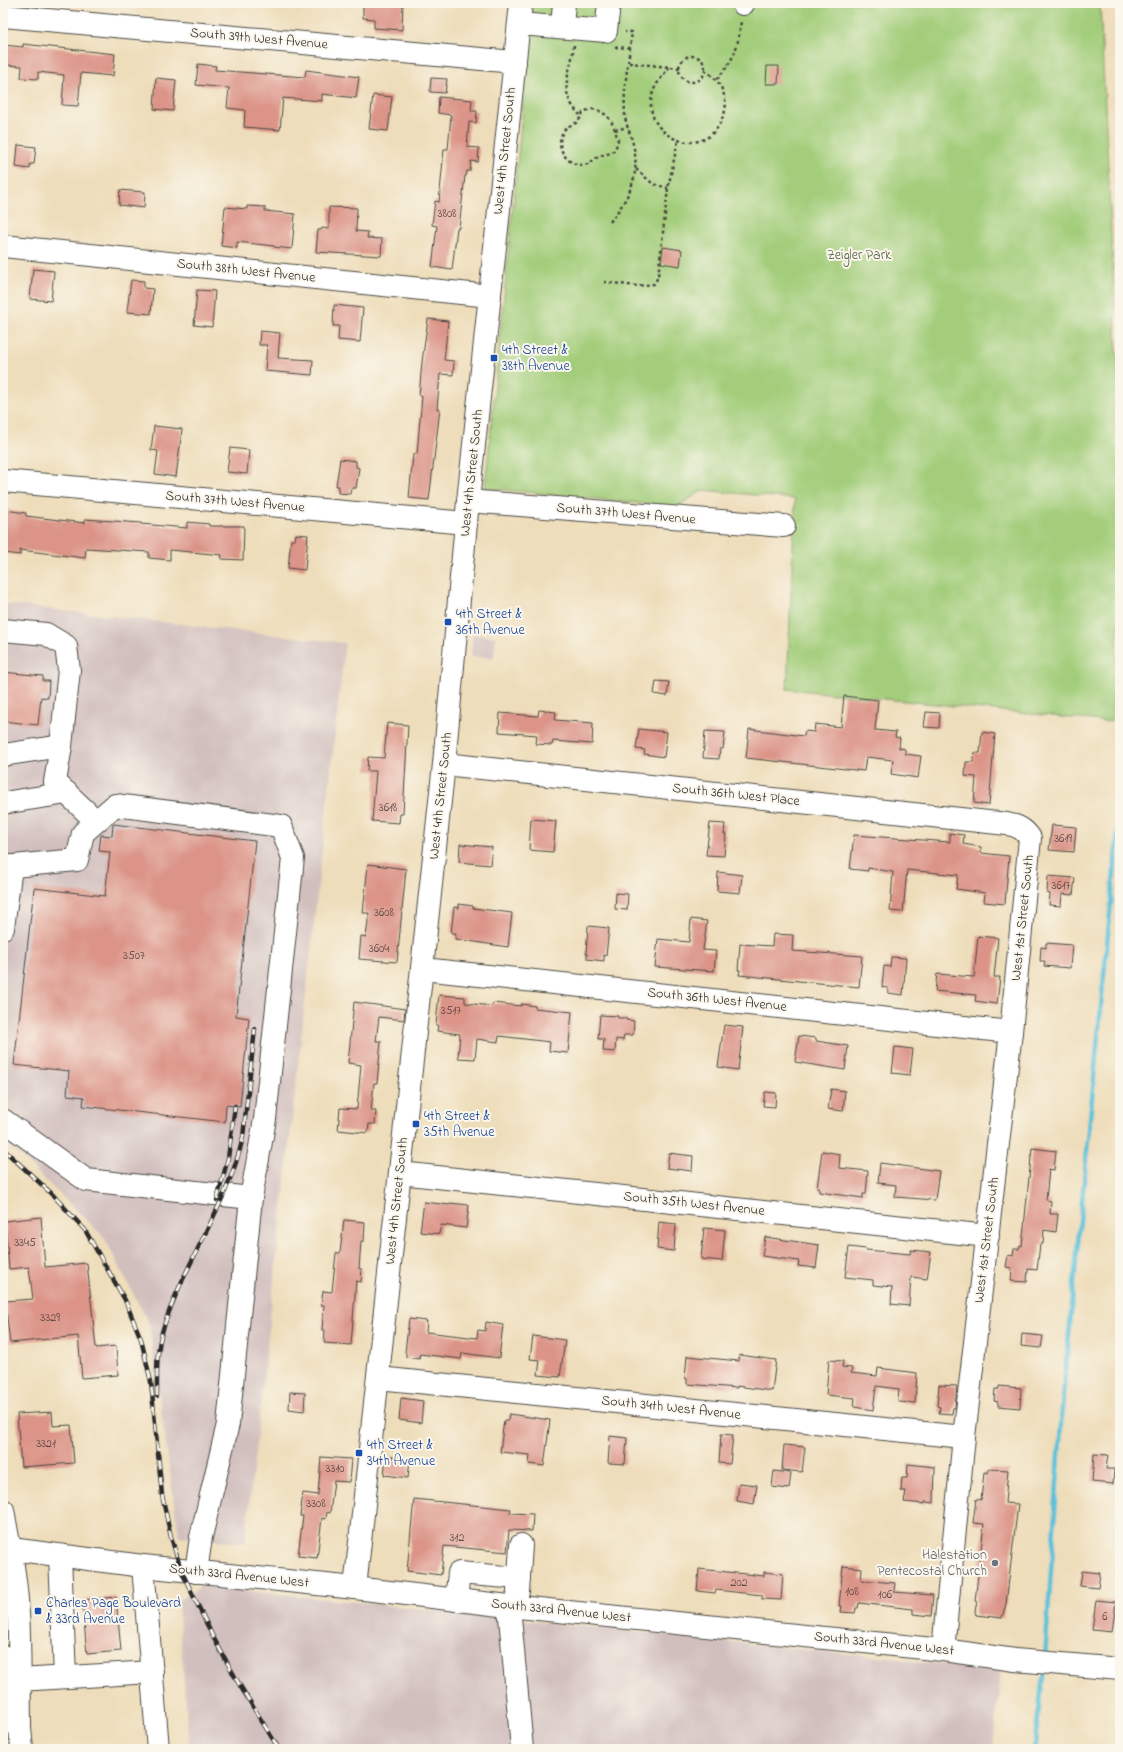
<svg xmlns="http://www.w3.org/2000/svg" width="1123" height="1752" font-family="'Indie Flower',sans-serif">
<rect width="100%" height="100%" fill="#fbf7ec"/>
<filter id="ink" filterUnits="userSpaceOnUse"><feTurbulence type="fractalNoise" baseFrequency=".025" numOctaves="2"/><feDisplacementMap in="SourceGraphic" scale="8" xChannelSelector="R" yChannelSelector="G"/><feConvolveMatrix kernelMatrix="1 2 1 2 8 2 1 2 1" color-interpolation-filters="sRGB"/></filter>
<filter id="wash" filterUnits="userSpaceOnUse"><feTurbulence type="fractalNoise" baseFrequency=".012" numOctaves="4" result="noise"/><feDisplacementMap in="SourceGraphic" scale="16" xChannelSelector="R" yChannelSelector="G"/><feGaussianBlur stdDeviation="0.9" result="paint"/><feColorMatrix in="noise" values="0 0 0 0 0 0 0 0 0 0 0 0 0 0 0 0 0 1.4 0 .05"/><feComposite in="paint" operator="in"/></filter>
<g filter="url(#wash)">
<rect width="100%" height="100%" fill="#eeddba"/>
<!-- industrial -->
<g fill="#d1bfbe">
<polygon points="3,604 345,643 245,1543 179,1537 149,1324 104,1237 3,1139"/>
<polygon points="473,634 496,637 494,658 471,656"/>
<polygon points="202,1586 1001,1670 993,1749 189,1749 178,1601"/>
</g>
<!-- green -->
<polygon fill="#a3cd7a" stroke="#677c52" points="533,3 1100,3 1120,415 1120,607 1111,722 787,689 795,499 703,490 677,507 485,488"/>
<g fill="none" stroke-linecap="round" stroke-linejoin="round">
<!-- stream -->
<g stroke="#5cc1da" stroke-width="4.5">
<polyline points="1045,1658 1063,1396 1120,811"/>
<polyline points="1034,1749 1044,1669"/>
</g>
</g>
<g id="blocks">
<!-- building -->
<g fill="#dc9488">
<polygon points="363,3 403,3 402,30 374,28 374,19 363,18"/>
<polygon points="23,44 115,54 113,76 81,73 78,106 62,105 64,75 38,72 38,79 21,78 22,66 3,65 3,45 23,47"/>
<polygon points="198,64 216,66 215,70 240,72 305,77 306,70 359,77 356,98 322,94 322,101 283,98 280,130 244,127 245,110 227,108 229,88 196,85"/>
<polygon points="767,66 779,66 778,84 766,84"/>
<polygon points="156,78 176,80 173,111 154,109"/>
<polygon points="431,78 447,79 445,93 430,92"/>
<polygon points="373,95 392,97 388,131 369,129"/>
<polygon points="439,97 472,100 471,111 477,111 476,123 469,122 467,147 479,148 478,162 471,161 470,171 467,171 466,176 465,176 459,228 457,228 452,270 432,267 437,226 432,225 435,201 439,202 444,149 448,149 451,115 438,113"/>
<polygon points="18,145 36,147 34,164 30,164 30,169 16,167"/>
<polygon points="120,190 145,192 144,208 119,205"/>
<polygon points="247,206 265,207 265,211 295,214 292,249 274,247 274,246 237,242 237,248 221,246 225,207 247,209"/>
<polygon points="329,207 357,208 356,231 368,232 367,238 382,239 381,256 316,252 318,230 321,230 322,228 329,229"/>
<polygon points="663,247 682,250 680,266 661,263"/>
<polygon points="33,269 54,271 51,301 30,299"/>
<polygon points="131,280 144,281 144,288 153,289 151,314 127,312"/>
<polygon points="197,290 215,291 212,327 194,325"/>
<polygon points="334,305 363,308 360,342 338,340 339,326 333,326"/>
<polygon points="428,319 448,321 444,360 454,361 453,375 440,374 437,409 440,409 429,500 409,498 413,454 417,454 422,396 419,396 422,362"/>
<polygon points="260,331 280,333 278,358 313,360 312,375 265,371 267,345 259,345"/>
<polygon points="154,426 182,429 176,477 155,474 158,451 151,450"/>
<polygon points="230,448 249,450 247,474 227,472"/>
<polygon points="340,459 356,461 356,467 359,468 356,488 351,488 350,494 338,493 339,486 336,486"/>
<polygon points="5,510 26,513 26,516 85,523 85,519 141,523 141,524 187,528 187,522 209,524 209,526 244,526 243,560 221,559 222,555 170,550 170,560 149,558 149,552 86,548 85,558 20,550 20,555 3,553"/>
<polygon points="296,534 308,535 305,570 288,568 291,540 295,540"/>
<polygon points="3,672 43,676 43,681 49,681 48,698 41,697 38,725 3,721"/>
<polygon points="656,681 669,682 667,696 654,694"/>
<polygon points="844,696 878,700 875,730 896,732 895,737 900,738 899,748 905,749 905,754 921,756 918,778 891,774 893,760 866,757 864,771 746,758 749,729 804,736 805,731 814,732 815,724 841,727"/>
<polygon points="539,710 556,712 555,720 593,723 592,744 553,741 552,745 536,744 537,735 499,732 500,713 538,716"/>
<polygon points="926,712 940,713 939,728 924,727"/>
<polygon points="387,723 408,725 403,814 400,814 399,823 372,821 376,771 367,771 368,757 384,758"/>
<polygon points="639,729 667,732 664,757 644,754 645,750 636,749"/>
<polygon points="705,731 725,732 723,749 720,749 719,759 703,758"/>
<polygon points="982,732 995,734 989,805 974,803 976,777 965,776 966,762 973,762 974,753 980,753"/>
<polygon points="531,819 556,821 553,852 529,850"/>
<polygon points="710,823 725,824 724,834 726,834 724,856 706,855"/>
<polygon points="113,824 255,841 236,1016 249,1018 240,1107 226,1105 225,1122 83,1106 84,1097 67,1095 69,1071 14,1065 34,888 105,896 110,852 99,851 101,835 112,836"/>
<polygon points="1052,825 1076,827 1074,852 1049,850"/>
<polygon points="950,833 964,835 963,844 981,847 981,853 1009,856 1005,904 984,902 985,893 956,889 958,875 907,870 903,912 890,911 893,872 868,868 868,871 850,869 854,835 950,842"/>
<polygon points="460,844 492,847 490,865 459,862"/>
<polygon points="368,864 406,869 397,962 359,959 361,936 366,937 369,913 363,913"/>
<polygon points="718,872 742,875 740,893 717,891"/>
<polygon points="1048,876 1075,878 1073,895 1062,894 1061,906 1049,905 1050,894 1047,893"/>
<polygon points="616,893 628,894 627,910 615,909"/>
<polygon points="459,904 473,906 473,908 512,913 508,947 455,939 456,933 451,933 454,907 459,908"/>
<polygon points="691,919 707,921 703,950 716,951 714,971 655,967 658,939 689,942"/>
<polygon points="588,926 609,928 606,956 604,955 604,961 587,959 587,954 586,954"/>
<polygon points="773,934 793,935 792,951 862,956 859,987 739,975 740,970 738,970 740,944 772,946"/>
<polygon points="978,936 998,938 994,977 1000,977 997,1004 975,1001 976,995 935,991 937,974 974,977"/>
<polygon points="1046,943 1072,945 1070,968 1044,966 1045,961 1040,961 1041,947 1046,948"/>
<polygon points="891,957 906,958 903,995 888,993 888,988 882,987 884,966 890,967"/>
<polygon points="439,995 465,997 465,1003 492,1006 493,1003 521,1006 521,1004 535,1006 535,1008 572,1012 568,1053 549,1051 550,1042 499,1036 498,1042 477,1039 475,1059 458,1058 460,1034 437,1031 438,1026 436,1025"/>
<polygon points="354,1002 405,1009 404,1020 379,1017 376,1041 381,1041 377,1083 374,1083 371,1111 376,1111 375,1124 369,1124 368,1133 338,1130 340,1108 357,1109 361,1065 348,1063"/>
<polygon points="600,1015 618,1016 618,1018 626,1018 626,1020 634,1021 633,1035 624,1035 623,1040 616,1039 615,1052 603,1051 604,1039 598,1039"/>
<polygon points="724,1025 743,1027 738,1070 718,1067"/>
<polygon points="799,1036 816,1038 816,1041 848,1046 845,1070 795,1062"/>
<polygon points="895,1047 913,1049 910,1075 892,1073"/>
<polygon points="831,1089 845,1091 843,1111 828,1109"/>
<polygon points="765,1092 776,1093 775,1107 763,1106"/>
<polygon points="1032,1148 1056,1151 1054,1170 1049,1169 1046,1200 1051,1201 1050,1214 1058,1214 1056,1232 1044,1230 1043,1244 1040,1244 1037,1270 1028,1269 1027,1282 1011,1281 1012,1268 1006,1267 1008,1255 1013,1256 1014,1249 1019,1249 1020,1245 1022,1246"/>
<polygon points="822,1151 840,1154 839,1168 868,1171 866,1194 863,1194 863,1198 819,1192 819,1188 817,1188"/>
<polygon points="669,1153 693,1156 692,1171 667,1168"/>
<polygon points="880,1163 939,1171 935,1200 895,1197 896,1185 878,1183"/>
<polygon points="424,1202 450,1205 450,1203 469,1205 466,1228 441,1225 439,1234 420,1232"/>
<polygon points="41,1217 45,1267 87,1263 96,1348 116,1346 118,1375 82,1378 78,1336 10,1343 5,1301 33,1299 29,1267 9,1269 5,1221"/>
<polygon points="344,1220 365,1222 364,1241 361,1241 359,1269 362,1269 361,1282 356,1281 351,1345 324,1343 325,1330 322,1330 324,1305 321,1305 323,1291 332,1292 336,1253 340,1253"/>
<polygon points="659,1222 676,1224 674,1251 657,1249"/>
<polygon points="704,1228 725,1230 722,1261 701,1259"/>
<polygon points="765,1237 819,1245 816,1268 798,1266 799,1261 762,1256"/>
<polygon points="849,1247 866,1249 866,1250 910,1254 911,1250 931,1252 927,1279 911,1277 909,1306 891,1304 892,1287 873,1285 873,1280 845,1277"/>
<polygon points="409,1319 427,1321 426,1332 477,1338 478,1330 485,1331 486,1322 503,1325 499,1358 462,1353 461,1359 420,1354 419,1359 406,1357 406,1353 405,1352"/>
<polygon points="1022,1334 1043,1336 1041,1348 1021,1346"/>
<polygon points="533,1336 565,1340 560,1377 538,1375 540,1360 530,1359"/>
<polygon points="739,1355 776,1360 772,1391 737,1386 737,1388 687,1384 687,1379 685,1378 687,1356 739,1361"/>
<polygon points="829,1360 843,1361 842,1367 852,1368 851,1373 877,1376 878,1368 917,1373 915,1403 898,1402 899,1389 876,1386 873,1410 854,1407 855,1398 826,1395"/>
<polygon points="939,1385 957,1386 955,1408 953,1408 952,1414 939,1413 940,1407 937,1406"/>
<polygon points="999,1386 1021,1388 1020,1408 998,1406 998,1402 994,1401 995,1389 999,1389"/>
<polygon points="290,1392 305,1393 304,1411 289,1409"/>
<polygon points="401,1398 423,1401 421,1423 399,1420"/>
<polygon points="52,1412 53,1426 71,1425 74,1463 21,1467 17,1414"/>
<polygon points="509,1414 550,1420 544,1466 529,1464 530,1455 500,1452 504,1420 508,1420"/>
<polygon points="721,1434 733,1435 730,1464 719,1463"/>
<polygon points="610,1436 627,1438 625,1464 608,1463"/>
<polygon points="784,1445 805,1447 802,1472 782,1470"/>
<polygon points="1094,1454 1108,1455 1106,1469 1114,1469 1113,1484 1092,1482"/>
<polygon points="386,1456 410,1459 408,1478 384,1475"/>
<polygon points="321,1457 351,1459 349,1482 334,1481 330,1513 327,1512 326,1519 322,1518 317,1558 298,1556 303,1516 300,1516 303,1493 318,1495"/>
<polygon points="908,1464 935,1467 934,1503 925,1502 925,1504 904,1502 906,1491 901,1491 902,1478 907,1478"/>
<polygon points="989,1469 1008,1470 1005,1503 1018,1504 1006,1604 1002,1618 976,1615 975,1611 977,1602 975,1601 984,1524 973,1523 976,1499 981,1500 984,1472 988,1473"/>
<polygon points="774,1471 791,1473 789,1489 772,1487"/>
<polygon points="739,1483 757,1485 754,1504 737,1501"/>
<polygon points="414,1499 511,1509 510,1513 533,1514 532,1531 509,1530 507,1552 444,1546 441,1575 407,1571"/>
<polygon points="843,1566 862,1568 861,1580 895,1583 894,1592 933,1595 931,1616 913,1614 913,1609 859,1603 858,1608 856,1608 855,1613 841,1612 842,1606 839,1606"/>
<polygon points="699,1569 764,1576 764,1572 783,1574 781,1600 762,1599 762,1595 716,1590 715,1593 697,1591"/>
<polygon points="1082,1571 1100,1573 1098,1588 1080,1586"/>
<polygon points="116,1597 121,1651 87,1654 82,1600"/>
<polygon points="1096,1600 1116,1602 1112,1632 1092,1630"/>
</g>
</g>
</g>
<g filter="url(#ink)">
<use href="#blocks" fill-opacity="0" stroke="#484640" stroke-width="1"/>
<g fill="none" stroke-linecap="round" stroke-linejoin="round">
<!-- minor casing -->
<g stroke="#484640" stroke-width="24">
<g id="minor">
<polyline points="743,4 743,3"/>
<polyline points="3,16 515,62"/>
<polyline points="519,24 606,31 609,3"/>
<polyline points="562,27 564,3"/>
<polyline points="3,246 490,296"/>
<polyline points="3,481 466,523"/>
<polyline points="468,501 784,526"/>
<polyline points="3,630 46,634 66,646 69,670 61,746 55,782 96,821"/>
<polyline points="3,755 61,746"/>
<path d="M444,764L1007,824C1018,826 1024,829 1030,838L1011,1032L964,1437L943,1650"/>
<polyline points="3,803 67,793"/>
<polyline points="3,867 77,860 83,833 115,805 281,826 293,858 265,1119 251,1198 228,1424 201,1537 196,1572"/>
<polyline points="3,928 11,867"/>
<polyline points="423,969 1011,1032"/>
<polyline points="3,1120 86,1180 251,1198"/>
<polyline points="400,1173 988,1236"/>
<polyline points="378,1378 964,1437"/>
<polyline points="3,1510 10,1549"/>
<polyline points="3,1548 143,1566 355,1588 509,1606 943,1650 1015,1660 1120,1669"/>
<polyline points="60,1556 65,1677"/>
<polyline points="143,1566 158,1749"/>
<polyline points="355,1588 444,764 468,501 521,3"/>
<polyline points="518,1592 521,1545"/>
<polyline points="456,1600 459,1573 519,1578"/>
<polyline points="509,1606 522,1749"/>
<polyline points="19,1680 152,1672"/>
<polyline points="3,1724 19,1718"/>
</g>
</g>
<!-- major casing -->
<g stroke="#484640" stroke-width="24">
<g id="major">
<path d="M10,1549C22,1608 19,1668 20,1727"/>
<path d="M3,1656C17,1686 19,1717 22,1749"/>
</g>
</g>
<!-- path -->
<g stroke="#484640" stroke-width="2.5" stroke-dasharray="3 3" stroke-linecap="butt">
<path d="M574,45C571,75 556,90 580,115"/>
<polyline points="615,47 630,48"/>
<circle cx="692" cy="69" r="13"/>
<polyline points="629,63 680,68"/>
<path d="M669,67C664,75 656,83 653,92C639,134 700,163 720,123C724,115 727,108 725,100C723,87 716,77 705,71"/>
<path d="M717,79C735,59 738,47 741,21"/>
<path d="M592,109C610,112 614,125 618,141C613,158 609,151 598,157C594,159 592,162 588,164C567,170 551,144 566,128C569,125 574,125 577,122C584,116 578,112 592,109Z"/>
<polyline points="615,130 628,127"/>
<polyline points="636,169 653,184 668,188"/>
<path d="M610,222C629,197 641,176 633,144C631,134 625,124 625,114C623,87 629,59 632,32H625"/>
<polyline points="604,282 637,286 654,284 658,277 668,188 678,141"/>
</g>
<!-- minor -->
<use href="#minor" stroke="#fff" stroke-width="22"/>
<!-- major -->
<use href="#major" stroke="#fff" stroke-width="22"/>
<!-- rail casing -->
<g stroke="#2b2b2b" stroke-width="4.5">
<g id="rail">
<polyline points="3,1149 52,1194 85,1230 125,1300 141,1339 151,1382 162,1495 171,1537 181,1570 212,1635 239,1684 279,1749"/>
<polyline points="217,1200 228,1158 235,1106"/>
<path d="M157,1396C157,1374 156,1350 163,1329C184,1263 228,1205 243,1137L255,1029"/>
</g>
</g>
<!-- rail -->
<use href="#rail" stroke="#fbf7ec" stroke-width="3" stroke-dasharray="9" stroke-linecap="butt"/>
</g>
</g>
<!-- markers -->
<g fill="#1a4fb4" stroke="#fbf7ec" stroke-width="1.5">
<rect x="490" y="354" width="8" height="8" rx="2"/>
<rect x="444" y="618" width="8" height="8" rx="2"/>
<rect x="412" y="1120" width="8" height="8" rx="2"/>
<rect x="355" y="1449" width="8" height="8" rx="2"/>
<rect x="34" y="1607" width="8" height="8" rx="2"/>
</g>
<circle fill="#6b7280" stroke="#fbf7ec" stroke-width="1.5" cx="995" cy="1563" r="4"/>
<g text-anchor="middle" dominant-baseline="central" stroke-width="4" stroke-linejoin="round" paint-order="stroke">
<!-- number labels -->
<g font-size="12" fill="#574542">
<text x="447" y="214">3808</text>
<text x="388" y="808">3618</text>
<text x="1063" y="839">3619</text>
<text x="1061" y="886">3617</text>
<text x="384" y="913">3608</text>
<text x="379" y="949">3604</text>
<text x="134" y="956">3507</text>
<text x="451" y="1011">3517</text>
<text x="25" y="1243">3345</text>
<text x="50" y="1318">3329</text>
<text x="46" y="1444">3321</text>
<text x="335" y="1469">3310</text>
<text x="316" y="1504">3308</text>
<text x="457" y="1538">312</text>
<text x="739" y="1583">202</text>
<text x="852" y="1592">108</text>
<text x="885" y="1595">106</text>
<text x="1105" y="1617">6</text>
</g>
<!-- street labels -->
<g font-size="14" fill="#2b2b2b" stroke="#fbf7ec">
<text transform="translate(259 39) rotate(5)">South 39th West Avenue</text>
<text transform="translate(505 151) rotate(-84)">West 4th Street South</text>
<text transform="translate(246 271) rotate(6)">South 38th West Avenue</text>
<text transform="translate(472 473) rotate(-84)">West 4th Street South</text>
<text transform="translate(235 502) rotate(5)">South 37th West Avenue</text>
<text transform="translate(626 514) rotate(5)">South 37th West Avenue</text>
<text transform="translate(736 795) rotate(6)">South 36th West Place</text>
<text transform="translate(441 796) rotate(-84)">West 4th Street South</text>
<text transform="translate(1023 918) rotate(-84)">West 1st Street South</text>
<text transform="translate(717 1000) rotate(6)">South 36th West Avenue</text>
<text transform="translate(397 1201) rotate(-84)">West 4th Street South</text>
<text transform="translate(694 1204) rotate(6)">South 35th West Avenue</text>
<text transform="translate(987 1240) rotate(-83)">West 1st Street South</text>
<text transform="translate(671 1408) rotate(6)">South 34th West Avenue</text>
<text transform="translate(239 1576) rotate(6)">South 33rd Avenue West</text>
<text transform="translate(561 1611) rotate(6)">South 33rd Avenue West</text>
<text transform="translate(884 1644) rotate(6)">South 33rd Avenue West</text>
</g>
<!-- park labels -->
<g font-size="14" fill="#4f5c43" stroke="#fbf7ec">
<text x="859" y="255">Zeigler Park</text>
</g>
<!-- transit labels -->
<g font-size="14" fill="#164399" stroke="#fbf7ec" text-anchor="start">
<text x="502" y="350">4th Street &amp;<tspan x="502" dy="16">38th Avenue</tspan></text>
<text x="456" y="614">4th Street &amp;<tspan x="456" dy="16">36th Avenue</tspan></text>
<text x="424" y="1116">4th Street &amp;<tspan x="424" dy="16">35th Avenue</tspan></text>
<text x="367" y="1445">4th Street &amp;<tspan x="367" dy="16">34th Avenue</tspan></text>
<text x="46" y="1603">Charles Page Boulevard<tspan x="46" dy="16">&amp; 33rd Avenue</tspan></text>
</g>
<!-- worship labels -->
<g font-size="14" fill="#5b616d" stroke="#fbf7ec" text-anchor="end">
<text x="987" y="1555">Halestation<tspan x="987" dy="16">Pentecostal Church</tspan></text>
</g>
</g>
<!-- margin -->
<rect width="1123" height="1752" fill="none" stroke="#fbf7ec" stroke-width="16"/>
</svg>
